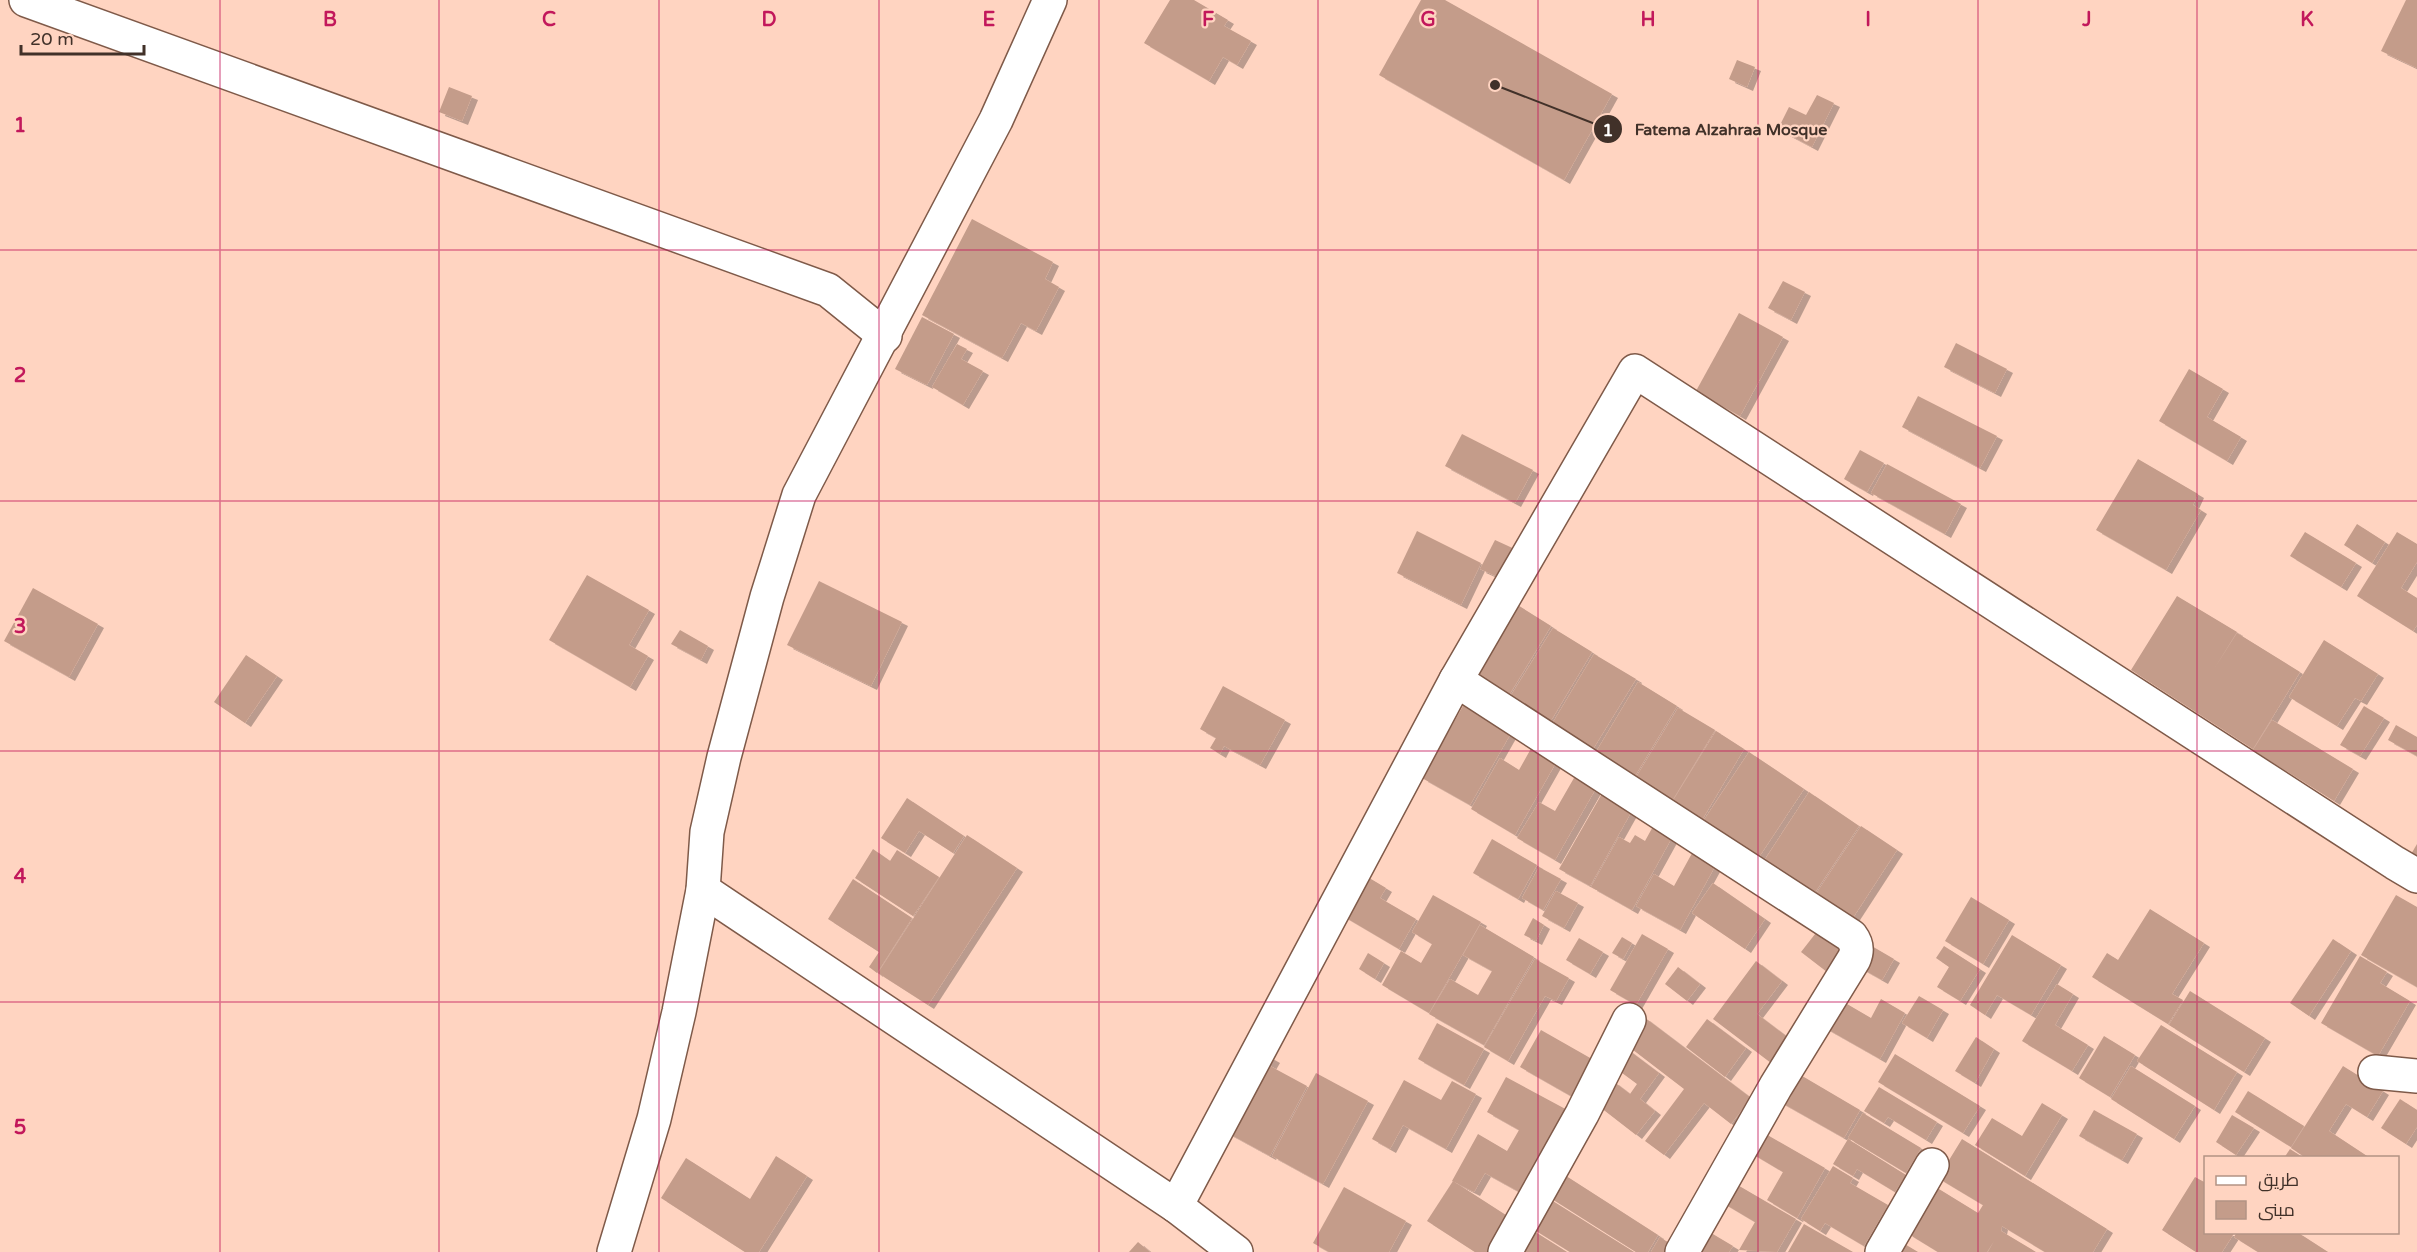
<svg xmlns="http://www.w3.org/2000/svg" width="2417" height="1252" font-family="'Varela Round',Cairo,sans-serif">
<defs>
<filter id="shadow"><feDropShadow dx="6" dy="4" stdDeviation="0" flood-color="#0004"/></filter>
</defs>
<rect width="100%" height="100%" fill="#ffd4c1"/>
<!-- building -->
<g fill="#c49c8a" filter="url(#shadow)">
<polygon points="1170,0 1194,0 1228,20 1224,26 1251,41 1237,65 1223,57 1209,81 1144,43"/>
<polygon points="1421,0 1445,0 1612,94 1564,180 1379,75"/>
<polygon points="2406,0 2417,0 2417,68 2381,51"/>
<polygon points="1737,60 1755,67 1747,87 1729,79"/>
<polygon points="449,87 472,96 462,121 439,112"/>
<polygon points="1817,95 1834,103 1812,147 1778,129 1789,107 1806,115"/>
<polygon points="972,219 1053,262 1045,279 1059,287 1036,331 1021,323 1002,358 922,315"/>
<polygon points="1783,281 1805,292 1791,320 1768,308"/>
<polygon points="1739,313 1783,337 1740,416 1696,391"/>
<polygon points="922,317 954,334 927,385 895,369"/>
<polygon points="1956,343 2007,369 1995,393 1944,367"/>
<polygon points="957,344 967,349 961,359 983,371 963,405 932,387"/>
<polygon points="2189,369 2223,389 2207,417 2241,437 2227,461 2159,421"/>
<polygon points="1918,396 1997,436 1980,468 1902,427"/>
<polygon points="1462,434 1533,470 1515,503 1445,466"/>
<polygon points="1860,450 1884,463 1867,492 1844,479"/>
<polygon points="2138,459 2198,494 2193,505 2201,510 2166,570 2096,530"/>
<polygon points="1887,464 1961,504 1945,534 1871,493"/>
<polygon points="2357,524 2385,542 2372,563 2344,545"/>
<polygon points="1417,531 1481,563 1461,605 1397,573"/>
<polygon points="2305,532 2356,563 2341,587 2290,556"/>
<polygon points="2397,532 2417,544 2417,562 2401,588 2417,598 2417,625 2413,631 2357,596"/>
<polygon points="1495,540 1519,551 1500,578 1480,569"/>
<polygon points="587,575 649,610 629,645 648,656 630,687 549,640"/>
<polygon points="819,581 902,622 871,686 787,645"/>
<polygon points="33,588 98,624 69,677 4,641"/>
<polygon points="2177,596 2237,632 2214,669 2237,633 2300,672 2253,749 2131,670"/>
<polygon points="1508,599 1551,626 1503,705 1460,678"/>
<polygon points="1553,628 1592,652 1546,729 1505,705"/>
<polygon points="680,630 708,646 701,660 671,644"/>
<polygon points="2324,640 2378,674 2361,701 2355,698 2337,726 2289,697"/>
<polygon points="1594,654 1636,679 1590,754 1549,729"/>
<polygon points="246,655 277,676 245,723 214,702"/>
<polygon points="1638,682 1677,706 1632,781 1593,757"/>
<polygon points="1223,686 1285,720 1260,765 1224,746 1220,754 1210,748 1216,738 1200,729"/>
<polygon points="1467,699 1515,726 1470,805 1422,778"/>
<polygon points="2364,706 2384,718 2360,756 2340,745"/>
<polygon points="1678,708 1715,730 1669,806 1632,784"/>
<polygon points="2272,720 2353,769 2334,801 2253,750"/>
<polygon points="2396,725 2417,737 2417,756 2388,740"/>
<polygon points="1716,731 1744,749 1699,825 1669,807"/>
<polygon points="1533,745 1558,759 1515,835 1471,809 1500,758 1519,770"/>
<polygon points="1749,752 1804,789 1755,863 1700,826"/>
<polygon points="1578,771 1599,783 1555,860 1517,838 1539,802 1555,811"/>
<polygon points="1604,790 1634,807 1590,886 1559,869"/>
<polygon points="1809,792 1859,826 1812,897 1762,864"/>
<polygon points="907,798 964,836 953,853 919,831 905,853 881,838"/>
<polygon points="1656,821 1675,832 1632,910 1591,887 1619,837 1630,843 1635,835 1645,841"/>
<polygon points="1861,826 1897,850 1845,930 1808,906"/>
<polygon points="967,835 1017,868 928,1005 878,973"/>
<polygon points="1492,839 1537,865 1518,899 1473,873"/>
<polygon points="2417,844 2417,867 2407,861"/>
<polygon points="1696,846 1719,859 1680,930 1636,906 1654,874 1674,886"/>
<polygon points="873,849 890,861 897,850 939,877 913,916 855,878"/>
<polygon points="1539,867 1561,879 1543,910 1522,898"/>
<polygon points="1366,876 1386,888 1380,898 1416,919 1399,949 1343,916"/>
<polygon points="853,879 912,918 877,973 869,967 879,952 828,919"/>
<polygon points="1713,883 1765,919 1745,949 1692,913"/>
<polygon points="1556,891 1578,903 1564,928 1542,916"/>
<polygon points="1433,895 1481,922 1429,1013 1382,985 1401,951 1421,963 1432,944 1412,932"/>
<polygon points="2396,895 2417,907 2417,987 2361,955"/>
<polygon points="1971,897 2009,920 1983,964 1945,941"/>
<polygon points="2150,909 2204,943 2172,994 2183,1000 2168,1024 2092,977 2107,953 2118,960"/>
<polygon points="1533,918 1544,925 1536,941 1524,935"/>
<polygon points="1480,925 1534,957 1484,1045 1429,1014 1450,979 1478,995 1492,971 1463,955"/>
<polygon points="1819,929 1844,948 1827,972 1801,952"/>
<polygon points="1642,934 1668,949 1636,1005 1610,990"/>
<polygon points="2012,935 2061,965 2031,1015 1997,995 1985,1015 1970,1005"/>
<polygon points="1622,937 1632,943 1623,959 1612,953"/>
<polygon points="1579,938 1603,952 1590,974 1566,960"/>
<polygon points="2333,939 2351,951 2309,1016 2290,1003"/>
<polygon points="1870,945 1894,959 1882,980 1857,966"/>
<polygon points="1944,946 1980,969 1960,1001 1937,987 1949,967 1936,958"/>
<polygon points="1368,953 1384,963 1375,979 1359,969"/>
<polygon points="2360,956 2387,972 2380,983 2410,1001 2378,1056 2321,1023"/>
<polygon points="1535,959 1569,978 1556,1001 1545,996 1508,1061 1484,1047"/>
<polygon points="1756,961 1782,981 1757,1014 1790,1039 1771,1063 1713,1019"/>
<polygon points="1678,967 1700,984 1687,1001 1665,984"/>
<polygon points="2057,984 2073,994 2055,1025 2088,1045 2072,1071 2022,1041"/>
<polygon points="2190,991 2265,1038 2244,1072 2169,1025"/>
<polygon points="1919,996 1943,1010 1927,1038 1902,1023"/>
<polygon points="1835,997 1871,1018 1881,999 1905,1013 1880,1059 1820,1025"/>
<polygon points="1644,1017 1751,1098 1731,1124 1704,1103 1664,1155 1645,1141 1684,1089 1624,1043"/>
<polygon points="1707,1019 1746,1048 1725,1077 1686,1047"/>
<polygon points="1437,1023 1484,1049 1464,1085 1418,1059"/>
<polygon points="2161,1025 2237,1072 2214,1110 2137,1061"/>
<polygon points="1541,1030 1599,1063 1578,1100 1520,1067"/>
<polygon points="2104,1036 2135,1055 2110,1097 2079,1078"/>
<polygon points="1976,1037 1994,1049 1975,1083 1955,1071"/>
<polygon points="1627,1049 1659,1073 1640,1099 1655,1111 1636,1135 1596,1104 1613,1081 1630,1094 1637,1084 1614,1067"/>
<polygon points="1895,1054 1980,1106 1963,1133 1878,1082"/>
<polygon points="1267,1055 1274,1059 1270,1066 1307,1086 1270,1156 1226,1132"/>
<polygon points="2131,1066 2195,1106 2174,1139 2111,1099"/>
<polygon points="2343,1066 2383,1091 2367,1117 2346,1104 2329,1131 2370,1158 2306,1158 2291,1148"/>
<polygon points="1792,1070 1860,1110 1844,1138 1775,1099"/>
<polygon points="1316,1073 1368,1101 1323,1184 1272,1156"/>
<polygon points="1506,1077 1571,1112 1540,1168 1532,1164 1538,1168 1523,1194 1485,1173 1474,1192 1452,1181 1478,1134 1507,1151 1519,1130 1487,1112"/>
<polygon points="1404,1080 1441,1100 1452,1081 1476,1094 1446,1149 1403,1125 1390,1149 1372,1139"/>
<polygon points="1879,1087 1937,1122 1926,1140 1888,1117 1884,1123 1864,1111"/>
<polygon points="2248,1091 2304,1126 2291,1147 2235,1112"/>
<polygon points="2400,1099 2417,1110 2417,1127 2406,1144 2381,1128"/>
<polygon points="2042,1103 2062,1115 2025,1176 1975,1145 1992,1118 2022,1136"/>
<polygon points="2094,1110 2137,1134 2122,1160 2079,1136"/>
<polygon points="1863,1113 1921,1148 1906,1173 1848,1138"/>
<polygon points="2232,1115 2254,1128 2236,1155 2216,1142"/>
<polygon points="1757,1129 1825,1168 1797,1218 1767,1200 1783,1172 1746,1150"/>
<polygon points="1848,1139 1906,1175 1895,1192 1857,1169 1853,1176 1833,1164"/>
<polygon points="1962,1139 2107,1229 2093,1252 2045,1252 2002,1226 2001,1231 2036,1252 1988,1252 1994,1241 1987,1252 1938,1252 1907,1233 1934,1186 1978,1213 1983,1205 1938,1178"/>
<polygon points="2290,1149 2304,1158 2284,1158"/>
<polygon points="776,1156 807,1176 759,1252 745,1252 661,1198 686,1158 750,1199"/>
<polygon points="1833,1166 1853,1178 1850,1183 1888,1205 1864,1246 1825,1223 1820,1231 1801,1219"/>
<polygon points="1563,1174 1658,1235 1648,1252 1636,1252 1549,1197"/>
<polygon points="2195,1177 2206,1183 2206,1232 2235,1232 2222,1252 2196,1252 2162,1230"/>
<polygon points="1729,1180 1796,1219 1777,1252 1739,1250 1755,1222 1718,1200"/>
<polygon points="1453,1181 1512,1219 1491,1252 1475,1252 1427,1221"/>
<polygon points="1344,1187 1406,1221 1389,1252 1329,1252 1313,1243"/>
<polygon points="1548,1198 1634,1252 1570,1252 1530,1227"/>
<polygon points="1804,1224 1853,1252 1788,1252"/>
<polygon points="1701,1227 1733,1246 1729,1252 1687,1252"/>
<polygon points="1529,1228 1567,1252 1514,1252"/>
<polygon points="2237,1232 2297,1232 2328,1252 2258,1252 2234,1237"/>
<polygon points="1660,1237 1672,1245 1668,1252 1651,1252"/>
<polygon points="1138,1242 1150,1252 1129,1252"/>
<polygon points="1903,1243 1918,1252 1898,1252"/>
</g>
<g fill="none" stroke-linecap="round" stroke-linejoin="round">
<!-- minor casing -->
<g stroke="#7f5a49" stroke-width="36">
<g id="minor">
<polyline points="26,0 828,290 885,336"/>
<path d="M1456,680L1851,936C1857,944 1858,950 1854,959L1776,1086L1682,1252"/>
<polyline points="703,890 1176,1206 1236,1252"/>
<polyline points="2375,1072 2417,1076"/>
<polyline points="1176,1206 1456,680 1635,371 2395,863 2417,876"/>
<polyline points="1505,1252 1582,1114 1629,1020"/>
<polyline points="1882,1252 1932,1165"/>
</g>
</g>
<!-- major casing -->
<g stroke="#7f5a49" stroke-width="36">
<polyline id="major" points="614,1252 654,1119 679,1012 703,890 707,832 724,757 767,597 799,495 996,120 1050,0"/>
</g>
<!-- minor -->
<use href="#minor" stroke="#fff" stroke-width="33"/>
<!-- major -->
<use href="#major" stroke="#fff" stroke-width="33"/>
</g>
<!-- grid -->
<path fill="none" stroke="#c2185b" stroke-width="1.5" stroke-opacity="0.55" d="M220,0V1252M439,0V1252M659,0V1252M879,0V1252M1099,0V1252M1318,0V1252M1538,0V1252M1758,0V1252M1978,0V1252M2197,0V1252M0,250H2417M0,501H2417M0,751H2417M0,1002H2417"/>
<g font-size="20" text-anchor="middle" font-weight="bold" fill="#c2185b" stroke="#ffd4c1" stroke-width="4.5" stroke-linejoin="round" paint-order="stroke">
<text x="330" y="26">B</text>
<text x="549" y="26">C</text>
<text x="769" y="26">D</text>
<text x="989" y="26">E</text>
<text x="1208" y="26">F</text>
<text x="1428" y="26">G</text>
<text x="1648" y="26">H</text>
<text x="1868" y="26">I</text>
<text x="2087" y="26">J</text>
<text x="2307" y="26">K</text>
<text x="20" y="132">1</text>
<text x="20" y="382">2</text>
<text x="20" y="633">3</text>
<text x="20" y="883">4</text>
<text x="20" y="1134">5</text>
</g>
<!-- callouts -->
<path fill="none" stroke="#413129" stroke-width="2" d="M1495 85L1608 129"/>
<g fill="#413129" stroke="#ffd4c1" stroke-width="2">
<circle cx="1495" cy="85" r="6"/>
<circle cx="1608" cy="129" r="15"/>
</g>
<g font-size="18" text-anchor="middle" font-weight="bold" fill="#fff">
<text x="1608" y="136">1</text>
</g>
<g font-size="16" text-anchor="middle" font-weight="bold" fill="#413129" stroke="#ffd4c1" stroke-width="4.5" stroke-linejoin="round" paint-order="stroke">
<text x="1731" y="135">Fatema Alzahraa Mosque</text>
</g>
<!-- legend -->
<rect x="2204" y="1156" width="195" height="78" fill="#ffd4c1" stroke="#b39384" stroke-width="1.5"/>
<rect x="2216" y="1176" width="30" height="9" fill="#ffffff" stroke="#b39384" stroke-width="1.5"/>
<text x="2258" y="1186" font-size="18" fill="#413129">طريق</text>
<rect x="2216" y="1201" width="30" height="18" fill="#c49c8a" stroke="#b39384" stroke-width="1.5"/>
<text x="2258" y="1216" font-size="18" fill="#413129">مبنى</text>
<!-- scale -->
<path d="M21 45v9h123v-9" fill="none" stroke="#413129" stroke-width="3"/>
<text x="30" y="45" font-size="18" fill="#413129" stroke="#ffd4c1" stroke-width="4.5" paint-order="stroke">20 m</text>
</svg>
